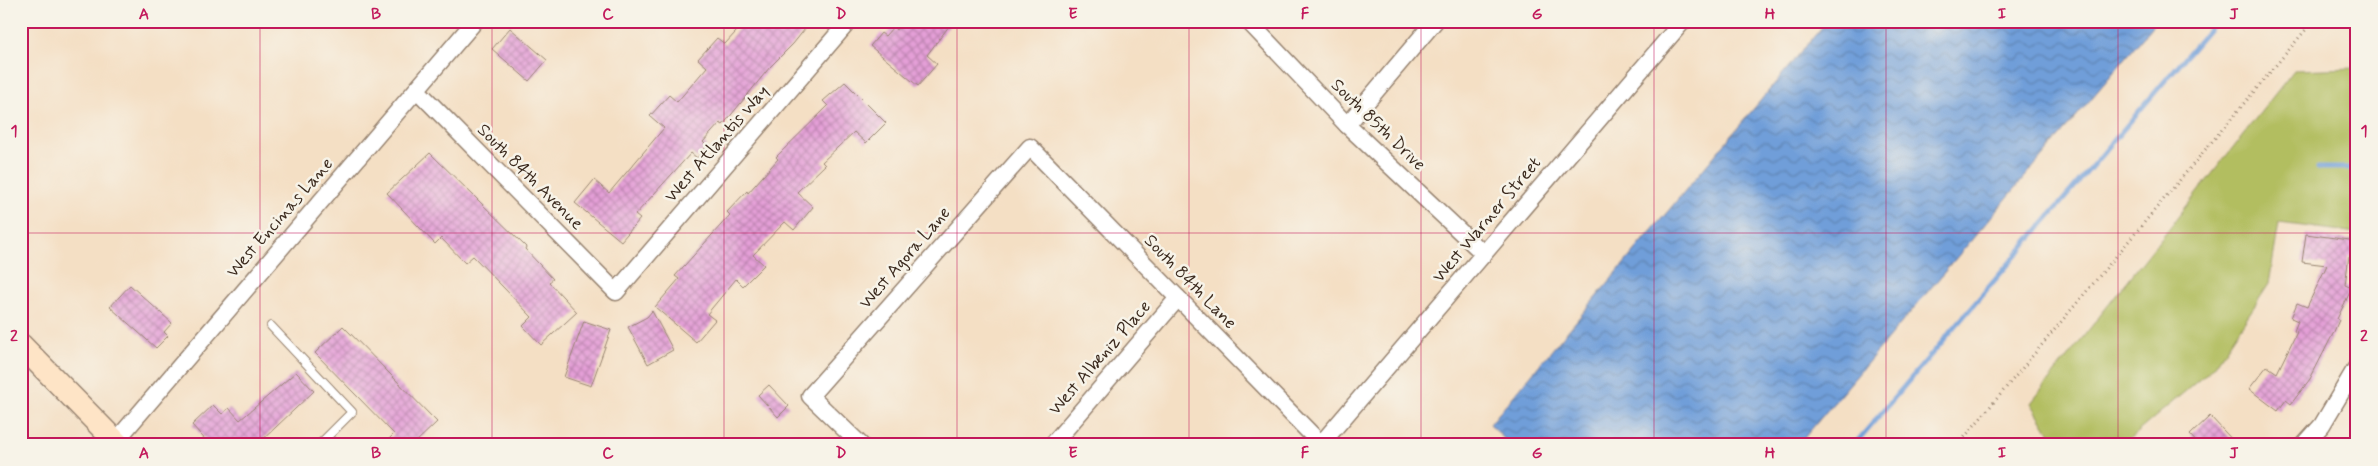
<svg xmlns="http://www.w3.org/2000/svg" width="2378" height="466" font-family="Mynerve,sans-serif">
  <defs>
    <pattern id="water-waves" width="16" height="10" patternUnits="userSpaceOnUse" patternTransform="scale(1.25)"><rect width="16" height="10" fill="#709ed9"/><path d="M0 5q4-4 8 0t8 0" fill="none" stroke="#5d81af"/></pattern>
    <pattern id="building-cross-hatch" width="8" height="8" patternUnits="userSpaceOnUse" patternTransform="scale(1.25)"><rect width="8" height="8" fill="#e49fd7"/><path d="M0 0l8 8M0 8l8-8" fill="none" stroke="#ba82ae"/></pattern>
  </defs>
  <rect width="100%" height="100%" fill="#f7f3e8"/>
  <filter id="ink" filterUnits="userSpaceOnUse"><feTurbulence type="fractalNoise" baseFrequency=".02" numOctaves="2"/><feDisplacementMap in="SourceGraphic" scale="10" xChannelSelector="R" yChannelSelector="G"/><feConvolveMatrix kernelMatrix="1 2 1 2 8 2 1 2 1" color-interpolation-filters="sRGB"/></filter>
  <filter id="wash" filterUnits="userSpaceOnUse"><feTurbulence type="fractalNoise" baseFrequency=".0096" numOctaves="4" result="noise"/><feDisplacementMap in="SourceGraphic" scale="20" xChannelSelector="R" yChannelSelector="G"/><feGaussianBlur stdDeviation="1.12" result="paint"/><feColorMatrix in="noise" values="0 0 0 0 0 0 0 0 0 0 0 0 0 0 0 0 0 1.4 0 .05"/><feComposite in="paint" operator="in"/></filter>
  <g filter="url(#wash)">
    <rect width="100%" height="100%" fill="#f4dfc4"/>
    <!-- park -->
    <path fill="#b2be60" stroke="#76743f" d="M2357,68V233L2279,223L2269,284L2214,367L2122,445H2057L2031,403L2294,70Z"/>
    <!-- water -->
    <path fill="url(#water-waves)" stroke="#56647c" d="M1827,21H2157L1798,445H1510L1490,424Z"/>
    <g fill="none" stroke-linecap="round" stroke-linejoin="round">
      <!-- stream -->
      <g stroke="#709ed9" stroke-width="5">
        <path d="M2318,168H2357"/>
        <path d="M1854,445L2216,21"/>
      </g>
    </g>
    <g id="blocks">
      <!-- building -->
      <g fill="url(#building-cross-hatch)">
        <path d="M746,21H806L801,27L805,29L793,44L770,67L723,125L720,123L703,142L707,146L697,158L691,153L635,215L640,219L621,241L575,203L594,180L609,193L664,128L650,116L669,95L677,102L707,67L698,59L717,38L725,44Z"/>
        <path d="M903,21H953L927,55L937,64L918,86L870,46L881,33L885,36L893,27L896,30Z"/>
        <path d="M510,28L547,60L529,81L492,49Z"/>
        <path d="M845,82L886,123L866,143L854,132L822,162L825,165L797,192L813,207L794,230L785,222L753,255L764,265L743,286L736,279L707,314L715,320L696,342L655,307L679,279L675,276L730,215L727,212L747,191L748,193L778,159L776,157L828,106L823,101Z"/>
        <path d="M430,153L526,247L525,249L553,279L549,282L577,312L541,345L523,326L532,317L473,256L465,263L441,238L435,244L387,193Z"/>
        <path d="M2306,234L2357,241V257L2349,256L2345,285L2352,288L2337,319L2339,320L2333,334L2310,379L2291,404L2286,400L2278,411L2249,389L2267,366L2277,373L2297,332L2294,331L2298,321L2291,318L2297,303L2307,307L2327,265L2302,262Z"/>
        <path d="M130,285L172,323L164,332L168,336L156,348L110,307Z"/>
        <path d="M652,311L673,350L648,364L628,327L647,317Z"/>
        <path d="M584,321L611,330L591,386L564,377Z"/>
        <path d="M343,326L437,422L413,445H383L394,434L315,353Z"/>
        <path d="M296,372L314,391L257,445H210L192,425L213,405L222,414L229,408L240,420Z"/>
        <path d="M769,385L789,406L778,417L758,395Z"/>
        <path d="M2210,416L2237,445H2199L2190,435Z"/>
      </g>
    </g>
  </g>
  <g filter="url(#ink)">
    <use href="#blocks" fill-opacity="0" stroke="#988471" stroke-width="1"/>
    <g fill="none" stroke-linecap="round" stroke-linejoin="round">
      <defs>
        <path id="lane" d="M271,326L352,412L319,445"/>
        <g id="street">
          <path d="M1248,21L1347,125L1484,254"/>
          <path d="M417,90L616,292L849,21"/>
          <path d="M1347,125L1435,21"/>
          <path d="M116,441L475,21"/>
          <path d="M1321,444L1683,21"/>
          <path d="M861,445L810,396L1030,147L1322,445"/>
          <path d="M1052,445L1178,298"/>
          <path d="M2304,445L2322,425L2357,366"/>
        </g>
        <path id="secondary" d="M21,345L119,445"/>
      </defs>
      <!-- lane casing -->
      <use href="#lane" stroke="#988471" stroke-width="10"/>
      <!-- street casing -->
      <use href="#street" stroke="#988471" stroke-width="19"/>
      <!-- secondary casing -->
      <use href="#secondary" stroke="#988471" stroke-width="25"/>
      <!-- path -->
      <path stroke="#988471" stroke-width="3" stroke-dasharray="1 4" stroke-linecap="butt" d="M1958,445L2313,21"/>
      <!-- lane -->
      <use href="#lane" stroke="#fff" stroke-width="8"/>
      <!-- street -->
      <use href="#street" stroke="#fff" stroke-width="16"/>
      <!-- secondary -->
      <use href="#secondary" stroke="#fee4c6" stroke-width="22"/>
    </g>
  </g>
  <!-- grid -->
  <path fill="none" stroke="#c2185b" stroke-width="1" stroke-opacity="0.55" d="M260,21V445M492,21V445M724,21V445M957,21V445M1189,21V445M1421,21V445M1654,21V445M1886,21V445M2118,21V445M21,233H2357"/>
  <g text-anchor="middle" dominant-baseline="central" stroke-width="5" stroke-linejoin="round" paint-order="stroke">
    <!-- street labels -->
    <g font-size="18" fill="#3b2a1e" stroke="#f7f3e8">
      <text transform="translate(1378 125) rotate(44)">South 85th Drive</text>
      <text transform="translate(717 144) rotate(-49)">West Atlantis Way</text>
      <text transform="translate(530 177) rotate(45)">South 84th Avenue</text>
      <text transform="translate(280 218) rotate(-49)">West Encinas Lane</text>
      <text transform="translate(1487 220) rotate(-50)">West Warner Street</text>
      <text transform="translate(905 258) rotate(-49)">West Agora Lane</text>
      <text transform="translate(1190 282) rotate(46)">South 84th Lane</text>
      <text transform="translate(1100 358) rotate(-49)">West Albeniz Place</text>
    </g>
  </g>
  <!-- margin -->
  <rect width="2378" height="466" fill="none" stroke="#f7f3e8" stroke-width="55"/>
  <rect x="28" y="28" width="2322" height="410" fill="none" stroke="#c2185b" stroke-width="2"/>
  <g font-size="16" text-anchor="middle" font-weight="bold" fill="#c2185b">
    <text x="144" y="19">A</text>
    <text x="376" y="19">B</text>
    <text x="608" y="19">C</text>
    <text x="841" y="19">D</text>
    <text x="1073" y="19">E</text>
    <text x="1305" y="19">F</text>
    <text x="1537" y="19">G</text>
    <text x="1770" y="19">H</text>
    <text x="2002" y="19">I</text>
    <text x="2234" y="19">J</text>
    <text x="14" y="136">1</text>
    <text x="2364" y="136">1</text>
    <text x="14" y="341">2</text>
    <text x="2364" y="341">2</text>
    <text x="144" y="458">A</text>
    <text x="376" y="458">B</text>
    <text x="608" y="458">C</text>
    <text x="841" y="458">D</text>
    <text x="1073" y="458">E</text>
    <text x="1305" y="458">F</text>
    <text x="1537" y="458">G</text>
    <text x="1770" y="458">H</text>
    <text x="2002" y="458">I</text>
    <text x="2234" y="458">J</text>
  </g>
</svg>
